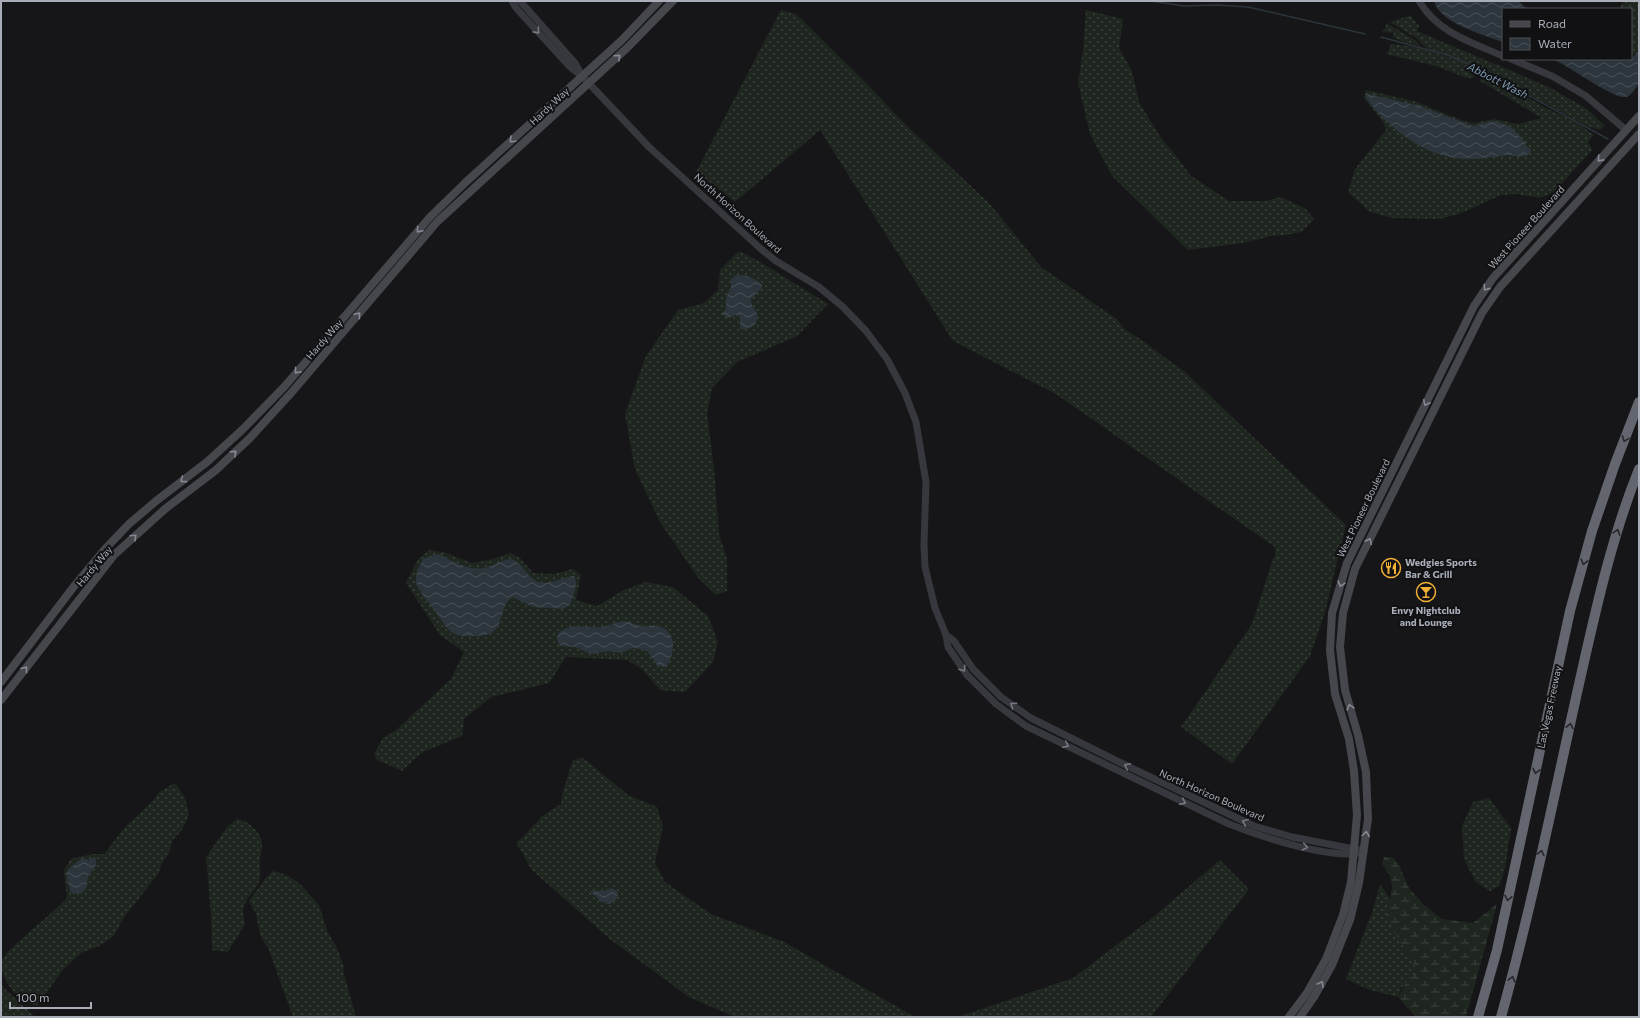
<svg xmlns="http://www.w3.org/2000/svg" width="1640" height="1018" font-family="Commissioner,sans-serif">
  <defs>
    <pattern id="grass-dots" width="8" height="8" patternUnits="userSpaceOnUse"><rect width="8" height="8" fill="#1e261f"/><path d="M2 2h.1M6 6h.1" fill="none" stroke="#3c433d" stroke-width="1.8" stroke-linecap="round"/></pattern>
    <pattern id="wetland-marsh" width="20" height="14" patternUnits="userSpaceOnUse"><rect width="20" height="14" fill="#1e261f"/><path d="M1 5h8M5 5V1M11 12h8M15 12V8" fill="none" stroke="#3c433d"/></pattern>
    <pattern id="water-waves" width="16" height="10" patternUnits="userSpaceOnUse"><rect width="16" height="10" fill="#2c353c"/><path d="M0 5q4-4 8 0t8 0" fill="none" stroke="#485056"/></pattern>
  </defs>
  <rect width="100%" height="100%" fill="#161618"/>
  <!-- grass -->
  <g fill="url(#grass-dots)">
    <path d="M1624,1H1639V47L1637,52L1631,56V9H1619Z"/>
    <path d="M781,10L796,14L864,81L907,126L990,204L1041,267L1118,320L1124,329L1137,337L1185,372L1346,525L1325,612L1310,656L1232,764L1181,727L1252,624L1273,559L1275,556V547L1056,394L953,341L820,130L735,202L696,172Z"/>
    <path d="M1086,10L1123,19L1119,48L1132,71L1139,102L1161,138L1173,152L1191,176L1229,201H1265L1281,197L1306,209L1314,219L1301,232L1285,235L1271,236L1243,243L1188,250L1112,176L1090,134L1078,83L1083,50Z"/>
    <path d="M1408,16H1411L1419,26L1417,31L1549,87L1587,109L1605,126L1600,130L1587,126L1474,65L1426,48L1416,38L1390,22Z"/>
    <path d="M1386,23L1415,40L1421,46L1404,42L1393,37L1394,33L1382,32L1386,27Z"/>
    <path d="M1391,44C1421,46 1450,57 1477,69L1473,78H1467L1436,66L1387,54Z"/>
    <path d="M1483,72L1544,107L1574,121L1594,135L1588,142L1592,150L1554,192L1540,198L1516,194L1501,195L1459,214L1439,219L1393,218L1370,212L1348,192L1355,169L1386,130L1383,122L1364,98L1366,90L1414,101L1464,121L1473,123L1495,119L1518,124L1542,118L1480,81Z"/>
    <path d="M739,251L755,259L828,304L797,336L737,362L712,388L707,413L714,469L719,534L727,559V591L716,595L699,579L660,522L635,469L625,414L646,356L678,310L704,303L718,290L720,270Z"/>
    <path d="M429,550L444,552L472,563L493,559L511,553L520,558L533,573L554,574L573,569L581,575L576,600L597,606L622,591L645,582L673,587L708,616L718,642L713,662L685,692L660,690L642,669L627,660L566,657L549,683L491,697L464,719L462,736L421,753L402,771L377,760L374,754L383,738L395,731L451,679L464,652L440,635L406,583L418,559Z"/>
    <path d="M583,758L628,795L657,807L663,826L655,863L665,882L711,914L784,942L915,1017H735L689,997L611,940L531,869L516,842L523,837L542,816L561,804L563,791L573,760Z"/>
    <path d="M175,783L185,798L189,815L182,830L172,841L169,853L161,865L159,873L124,917L114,936L99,946L81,953L62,971L37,1006C16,1000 1,981 1,960C21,936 46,920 67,898L64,870L71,859L92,854H104L125,827L153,801L159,792Z"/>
    <path d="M1489,798L1511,828L1505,868L1499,886L1490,891L1476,882L1464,859L1462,826L1473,802Z"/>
    <path d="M237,819C248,820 263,833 262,846C262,852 259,858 260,864C260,870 261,876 259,882C255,892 243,901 243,912C243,916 245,921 245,924L228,952L212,950L211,915L206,857L227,827Z"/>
    <path d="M1220,860L1249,889L1151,1017H958L1073,978L1152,918Z"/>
    <path d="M273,871L284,874L295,880L301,885L319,905L328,933L336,946L343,964L344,974L356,1017H293L269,950L260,935L256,914L249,901L264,880Z"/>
    <path d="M1380,884L1390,899L1387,913L1418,972L1401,988L1398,997L1370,990L1346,979L1373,910Z"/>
    <path d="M1,984L5,989L35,1017H1Z"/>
  </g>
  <!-- wetland -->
  <path fill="url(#wetland-marsh)" d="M1384,857H1392L1398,863L1409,888L1423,904L1442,919L1473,923L1497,904L1466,1017H1416L1398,997L1407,980L1418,972L1391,926L1387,913L1392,889L1391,877L1382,864Z"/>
  <!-- water -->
  <g fill="url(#water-waves)">
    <path d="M1434,1H1518L1525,7L1531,9H1503V42C1484,35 1439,23 1434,1Z"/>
    <path d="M1639,50C1639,57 1640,79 1638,84C1636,88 1631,96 1626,97C1612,99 1567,64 1552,59H1631Z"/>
    <path d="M1368,94L1420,106L1473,126L1488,122L1496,121L1511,127L1525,142L1526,146L1530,148L1531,151C1526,160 1515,155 1506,155C1492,157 1478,160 1464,159C1425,157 1388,128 1366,98L1365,96Z"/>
    <path d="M737,275C745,275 756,278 762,285L761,289L751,299C751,306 755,308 757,314C759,325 750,330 740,329V317L736,315L727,318L722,314L726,308V298L731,287V279Z"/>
    <path d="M437,554C453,560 466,571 484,568C492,567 501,560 510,559C519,559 528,578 538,582C548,586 563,577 574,576C579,585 573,595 570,605L563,609L533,607L512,597C499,606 505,628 489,634C483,636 477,636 471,636C446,637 445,623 432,607C428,602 417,589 416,582C415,573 420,566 423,559Z"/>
    <path d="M624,621C630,622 636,625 642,626C647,627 652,625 657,626C678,630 675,652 667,666L663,667L657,665L648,652L641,649L633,648L621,653L608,651L591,654L575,647L560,646L558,643L557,636C565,621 589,629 602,627C610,626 616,622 624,621Z"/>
    <path d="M95,857C99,866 93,868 89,875C85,882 91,885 81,893L73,894C70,891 70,890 69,886C62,866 72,869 82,858L88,860Z"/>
    <path d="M611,888L617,891L618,894L616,900L609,904L599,901L598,898L590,892L591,891H604Z"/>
  </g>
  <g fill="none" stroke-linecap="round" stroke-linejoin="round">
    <!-- stream -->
    <g stroke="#2c353c" stroke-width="1.5">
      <path d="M1151,1L1184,6L1217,5L1248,7L1365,34"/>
      <path d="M1381,37L1447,55L1482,70L1608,139"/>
    </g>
    <!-- tertiary -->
    <g stroke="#37383d" stroke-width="7">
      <path d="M512,1L516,8L570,67L582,76L649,147L761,249L776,261L819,287L843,307L866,331L887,359L905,393L916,422L926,482L924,544L925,567L935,608L946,635L948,647L967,675L996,704L1026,726L1229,824C1259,836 1333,861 1364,852"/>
      <path d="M520,1L575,63L581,74"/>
      <path d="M1419,1C1438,33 1471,42 1503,56"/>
      <path d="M1511,59L1552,76L1586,96L1626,130"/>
      <path d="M946,635L954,641L973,669L1001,697L1031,718L1119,762L1254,826L1292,837L1359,850"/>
    </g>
    <!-- secondary -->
    <g stroke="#45474d" stroke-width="8">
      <path d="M1,682L75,585L105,549L129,524L156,501L207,462L242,430L285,386L430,217L466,182L622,40L659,1"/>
      <path d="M1,700L114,555L165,509L216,470L250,438L292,392L437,222L627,48L673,1"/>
      <path d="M1289,1017L1307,993L1326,959L1343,915L1351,882L1357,815L1354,771L1349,739L1335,694L1330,650L1332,613L1347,563L1474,306L1493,278L1639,116"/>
      <path d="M1300,1017L1314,997L1332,965L1350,920L1359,883L1368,819L1366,772L1358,735L1345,690L1340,647L1343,613L1355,569L1482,313L1500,287L1639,134"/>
    </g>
    <!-- motorway -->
    <g stroke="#63666e" stroke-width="10">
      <path d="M1478,1017L1497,950L1570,611L1592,531L1615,464L1639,402"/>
      <path d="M1501,1017C1531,910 1553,801 1577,693C1594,618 1610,541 1639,469"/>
    </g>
  </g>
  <!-- one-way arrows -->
  <defs><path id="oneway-chevron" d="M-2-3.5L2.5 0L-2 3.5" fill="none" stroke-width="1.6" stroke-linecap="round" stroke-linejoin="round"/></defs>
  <g stroke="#757881">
    <use href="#oneway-chevron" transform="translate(537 31) rotate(48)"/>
    <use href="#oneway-chevron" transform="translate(963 669) rotate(56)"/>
    <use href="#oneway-chevron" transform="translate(1013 705) rotate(-145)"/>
    <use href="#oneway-chevron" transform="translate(1066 745) rotate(26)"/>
    <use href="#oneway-chevron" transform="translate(1127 766) rotate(-154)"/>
    <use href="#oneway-chevron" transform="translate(1183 802) rotate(26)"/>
    <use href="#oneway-chevron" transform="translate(1245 822) rotate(-157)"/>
    <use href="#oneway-chevron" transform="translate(1305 847) rotate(12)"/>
  </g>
  <g stroke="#858993">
    <use href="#oneway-chevron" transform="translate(618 57) rotate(-42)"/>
    <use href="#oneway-chevron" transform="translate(512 140) rotate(137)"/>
    <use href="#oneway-chevron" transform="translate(1600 159) rotate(132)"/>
    <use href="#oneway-chevron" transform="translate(419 230) rotate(131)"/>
    <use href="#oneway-chevron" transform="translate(1486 288) rotate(125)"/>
    <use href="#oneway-chevron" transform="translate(358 315) rotate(-49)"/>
    <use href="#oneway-chevron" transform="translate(297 371) rotate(131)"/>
    <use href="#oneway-chevron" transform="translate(1426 403) rotate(116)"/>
    <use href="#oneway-chevron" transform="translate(234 453) rotate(-42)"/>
    <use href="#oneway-chevron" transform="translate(183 480) rotate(143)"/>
    <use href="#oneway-chevron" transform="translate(134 537) rotate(-43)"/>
    <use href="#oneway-chevron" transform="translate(1369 541) rotate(-64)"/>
    <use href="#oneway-chevron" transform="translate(1341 584) rotate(106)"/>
    <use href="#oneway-chevron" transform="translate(25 669) rotate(-52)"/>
    <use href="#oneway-chevron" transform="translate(1350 707) rotate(-106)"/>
    <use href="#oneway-chevron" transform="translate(1366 834) rotate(-82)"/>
    <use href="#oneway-chevron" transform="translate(1321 984) rotate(-60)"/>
  </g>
  <g stroke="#26262a">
    <use href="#oneway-chevron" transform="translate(1625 439) rotate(111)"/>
    <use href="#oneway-chevron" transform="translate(1617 532) rotate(-72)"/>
    <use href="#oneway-chevron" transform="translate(1584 562) rotate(105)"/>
    <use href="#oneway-chevron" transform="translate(1570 726) rotate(-77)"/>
    <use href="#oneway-chevron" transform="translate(1536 771) rotate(102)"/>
    <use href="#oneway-chevron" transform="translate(1541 853) rotate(-77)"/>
    <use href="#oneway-chevron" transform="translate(1508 898) rotate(102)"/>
    <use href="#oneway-chevron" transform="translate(1512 979) rotate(-75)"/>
  </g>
  <!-- icons -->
  <defs>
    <symbol id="restaurant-ring" viewBox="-11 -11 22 22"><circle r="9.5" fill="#111113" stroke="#f2b134" stroke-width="1.5"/><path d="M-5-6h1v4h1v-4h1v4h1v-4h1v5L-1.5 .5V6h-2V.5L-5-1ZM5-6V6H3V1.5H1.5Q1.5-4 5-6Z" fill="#f2b134"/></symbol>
    <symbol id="bar-ring" viewBox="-11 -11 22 22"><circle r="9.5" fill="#111113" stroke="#f2b134" stroke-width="1.5"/><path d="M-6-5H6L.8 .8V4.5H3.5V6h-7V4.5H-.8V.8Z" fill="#f2b134"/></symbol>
  </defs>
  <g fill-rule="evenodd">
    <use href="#restaurant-ring" x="1380" y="557" width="22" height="22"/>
    <use href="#bar-ring" x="1415" y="581" width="22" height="22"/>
  </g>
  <g text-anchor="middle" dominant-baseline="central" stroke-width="4" stroke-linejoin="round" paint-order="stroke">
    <!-- street labels -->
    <g font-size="10" fill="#a8adb8" stroke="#111113">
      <text transform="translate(549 106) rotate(-43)">Hardy Way</text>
      <text transform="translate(738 213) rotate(42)">North Horizon Boulevard</text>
      <text transform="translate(1526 227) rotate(-48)">West Pioneer Boulevard</text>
      <text transform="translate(324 339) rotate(-49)">Hardy Way</text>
      <text transform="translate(1363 508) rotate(-64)">West Pioneer Boulevard</text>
      <text transform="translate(94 566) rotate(-50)">Hardy Way</text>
      <text transform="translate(1549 707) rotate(-78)">Las Vegas Freeway</text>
      <text transform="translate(1212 795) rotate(24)">North Horizon Boulevard</text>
    </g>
    <!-- poi labels -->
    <g font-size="10" font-weight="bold" fill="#a8adb8" stroke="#111113" text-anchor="start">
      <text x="1405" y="562">Wedgies Sports<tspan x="1405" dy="12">Bar &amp; Grill</tspan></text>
      <text x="1426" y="610" text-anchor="middle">Envy Nightclub<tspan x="1426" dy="12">and Lounge</tspan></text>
    </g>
    <!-- water labels -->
    <g font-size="11" font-style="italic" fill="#7f9bb3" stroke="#111113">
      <text transform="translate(1498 80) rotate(27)">Abbott Wash</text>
    </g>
  </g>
  <!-- border -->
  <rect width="1640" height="1018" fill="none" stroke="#a8adb8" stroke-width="4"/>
  <!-- legend -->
  <rect x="1502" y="8" width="130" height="52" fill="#111113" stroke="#4d4f55"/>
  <rect x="1510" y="21" width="20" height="6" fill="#45474d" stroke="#4d4f55"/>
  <text x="1538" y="28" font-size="12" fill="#a8adb8">Road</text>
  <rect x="1510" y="38" width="20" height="12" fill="url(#water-waves)" stroke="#4d4f55"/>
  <text x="1538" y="48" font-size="12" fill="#a8adb8">Water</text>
  <!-- scale -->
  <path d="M10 1002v6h81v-6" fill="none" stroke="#a8adb8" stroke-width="2"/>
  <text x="16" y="1002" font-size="12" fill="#a8adb8" stroke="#111113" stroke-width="3" paint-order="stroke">100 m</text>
</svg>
